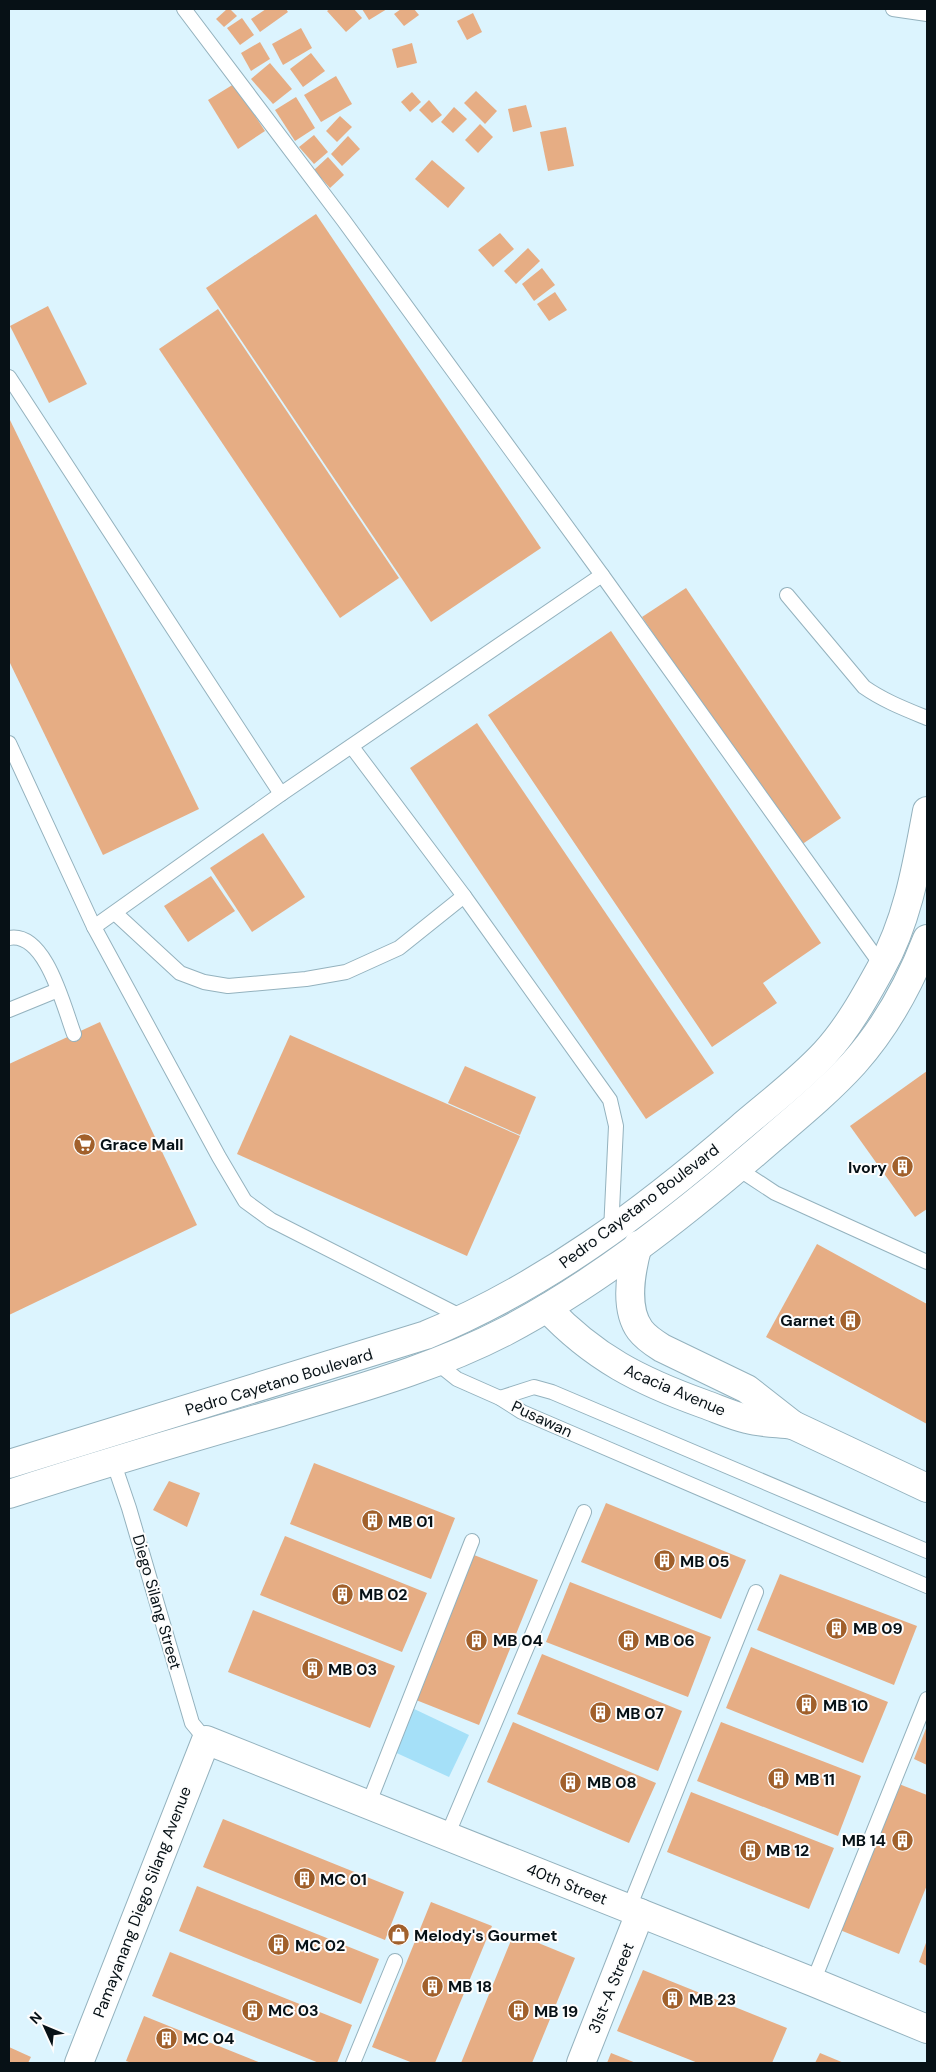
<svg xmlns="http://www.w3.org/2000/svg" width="936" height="2072" font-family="'DM Sans',sans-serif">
  <rect width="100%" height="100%" fill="#dcf4fe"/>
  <!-- green -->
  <path fill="#a5e0f8" d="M410,1707L469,1735L449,1777L390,1750Z"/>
  <!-- building -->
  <g fill="#e6ad84">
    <path d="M227,9H230L237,16L224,27L216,19Z"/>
    <path d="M266,9H286L288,12L260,32L251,19Z"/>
    <path d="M330,9H354L362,18L346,32L327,11Z"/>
    <path d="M362,9H387L369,20Z"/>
    <path d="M401,9H414L419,15L404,26L394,14Z"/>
    <path d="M473,13L482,32L467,40L457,21Z"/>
    <path d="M242,18L254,35L240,45L227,28Z"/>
    <path d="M301,28L312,48L283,65L272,44Z"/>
    <path d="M260,42L270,59L251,71L241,53Z"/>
    <path d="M412,43L417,63L397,68L392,49Z"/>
    <path d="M311,53L325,71L303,87L290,69Z"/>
    <path d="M270,63L292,89L273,104L251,79Z"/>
    <path d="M336,76L352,104L321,122L304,95Z"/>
    <path d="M234,84L265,131L238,149L208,100Z"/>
    <path d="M476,91L497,111L485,124L464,103Z"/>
    <path d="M412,92L421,102L410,112L401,102Z"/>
    <path d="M296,97L315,128L295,141L275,110Z"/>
    <path d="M429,100L442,115L432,123L419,110Z"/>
    <path d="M526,105L532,127L513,132L508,109Z"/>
    <path d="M454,107L467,119L453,133L441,122Z"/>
    <path d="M340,116L352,127L337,142L326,131Z"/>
    <path d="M480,124L493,137L478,153L465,140Z"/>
    <path d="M566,127L574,166L548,171L540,132Z"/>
    <path d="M314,135L328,152L314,164L299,147Z"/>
    <path d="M348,136L360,149L342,166L331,154Z"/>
    <path d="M328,157L344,175L330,188L314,170Z"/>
    <path d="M432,160L465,188L448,208L415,179Z"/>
    <path d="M316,214L541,548L431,622L206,288Z"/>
    <path d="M500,233L514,249L493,267L478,250Z"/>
    <path d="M528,248L540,261L516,284L504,271Z"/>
    <path d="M542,268L555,285L534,301L522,284Z"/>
    <path d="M555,292L567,310L549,321L537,304Z"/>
    <path d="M48,306L87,384L49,403L10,326Z"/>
    <path d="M218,309L399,578L340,618L159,349Z"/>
    <path d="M9,418L199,809L103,855L9,661Z"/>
    <path d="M686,588L841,818L798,847L642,617Z"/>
    <path d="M611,631L821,943L763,983L777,1003L712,1047L488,715Z"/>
    <path d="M477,723L714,1073L646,1119L410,768Z"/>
    <path d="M263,833L305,897L252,932L210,868Z"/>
    <path d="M211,876L235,911L188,942L164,906Z"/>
    <path d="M100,1022L197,1225L9,1315V1064Z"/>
    <path d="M290,1035L520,1136L467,1256L237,1154Z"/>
    <path d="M465,1066L536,1097L520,1135L448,1103Z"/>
    <path d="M927,1071V1209L915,1217L850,1126Z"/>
    <path d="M817,1244L927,1304V1424L766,1337Z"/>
    <path d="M314,1463L455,1518L431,1579L290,1524Z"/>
    <path d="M169,1481L200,1493L187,1527L153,1510Z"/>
    <path d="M606,1503L746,1560L721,1619L581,1562Z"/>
    <path d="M285,1536L427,1593L402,1652L260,1595Z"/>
    <path d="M474,1555L538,1580L479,1725L416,1700Z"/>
    <path d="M780,1574L917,1626L894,1685L757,1630Z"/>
    <path d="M570,1582L711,1637L688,1697L546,1642Z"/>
    <path d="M253,1610L395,1666L370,1728L228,1672Z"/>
    <path d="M751,1647L888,1702L863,1763L726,1708Z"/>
    <path d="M542,1654L682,1711L658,1771L517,1714Z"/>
    <path d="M513,1722L656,1783L629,1843L487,1782Z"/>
    <path d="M721,1722L861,1776L838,1836L697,1781Z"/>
    <path d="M927,1726V1765L914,1759Z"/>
    <path d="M899,1784L927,1795V1885L899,1954L840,1930Z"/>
    <path d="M691,1792L834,1848L809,1909L667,1852Z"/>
    <path d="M223,1819L404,1892L385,1940L203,1867Z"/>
    <path d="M197,1886L379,1959L361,2004L179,1931Z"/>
    <path d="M431,1902L492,1926L435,2063H413L372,2047Z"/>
    <path d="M514,1933L575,1958L532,2063H461Z"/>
    <path d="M927,1940V1966L919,1962Z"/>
    <path d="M170,1952L352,2025L337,2063H319L152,1996Z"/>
    <path d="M643,1970L787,2028L772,2063H698L617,2031Z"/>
    <path d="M144,2016L261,2063H132L126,2061Z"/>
    <path d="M9,2047L31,2057L28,2063H9Z"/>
    <path d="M611,2053L636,2063H607Z"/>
    <path d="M820,2053L844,2063H815Z"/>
  </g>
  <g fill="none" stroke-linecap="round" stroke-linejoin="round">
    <defs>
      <g id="service">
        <path d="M184,9L344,221L602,575"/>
        <path d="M893,9L927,14"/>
        <path d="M9,377L281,794"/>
        <path d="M787,595L864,687C884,701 905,709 927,718"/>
        <path d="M9,743L94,927L219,1157L245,1201L271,1220L464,1318"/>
        <path d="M352,747L464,896L610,1100L616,1126L611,1231"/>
        <path d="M115,913L180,973L204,982L228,986L306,979L346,972L399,948L464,896"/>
        <path d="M94,927L281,794L602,575L882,966"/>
        <path d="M9,938C46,931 64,1008 74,1034"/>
        <path d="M9,1010L58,990"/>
        <path d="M737,1168L775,1193L927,1262"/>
        <path d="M437,1363L457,1379L500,1398L522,1412L927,1586"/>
        <path d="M500,1398L534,1387L552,1392L927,1551"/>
        <path d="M113,1461L129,1508L192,1723L206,1740"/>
        <path d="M368,1805L472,1541"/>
        <path d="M447,1836L584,1512"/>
        <path d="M629,1908L756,1592"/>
        <path d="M813,1982L927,1699"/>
        <path d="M353,2063L395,1961"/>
      </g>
      <g id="minor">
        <path d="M79,2063L206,1740L813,1982L927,2029"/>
        <path d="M581,2063L640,1913"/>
      </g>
      <g id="tertiary">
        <path d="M638,1245C631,1270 624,1308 640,1330C646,1338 654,1343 662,1348L747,1389L793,1425L927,1488"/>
        <path d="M547,1308C594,1358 640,1381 704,1404C718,1409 733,1416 747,1419C762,1423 778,1423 793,1425"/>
      </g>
      <g id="secondary">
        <path d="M9,1464L426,1335C543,1287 644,1211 739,1129C768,1104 799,1081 825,1053C848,1028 865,997 881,968C908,920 917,864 927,811"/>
        <path d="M9,1494C99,1465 190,1438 281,1412C357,1389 435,1368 506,1331C595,1284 678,1219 755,1153C788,1124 824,1096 854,1063C886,1027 910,983 927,939"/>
      </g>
    </defs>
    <!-- service casing -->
    <use href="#service" stroke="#94b2be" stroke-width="16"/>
    <!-- minor casing -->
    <use href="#minor" stroke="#94b2be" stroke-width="30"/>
    <!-- tertiary casing -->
    <use href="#tertiary" stroke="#94b2be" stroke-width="30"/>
    <!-- secondary casing -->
    <use href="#secondary" stroke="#94b2be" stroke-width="30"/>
    <!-- service -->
    <use href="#service" stroke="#fff" stroke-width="14"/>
    <!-- minor -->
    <use href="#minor" stroke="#fff" stroke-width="28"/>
    <!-- tertiary -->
    <use href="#tertiary" stroke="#fff" stroke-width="28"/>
    <!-- secondary -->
    <use href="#secondary" stroke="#fff" stroke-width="28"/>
  </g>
  <!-- icons -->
  <defs>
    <symbol id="supermarket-disc" viewBox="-11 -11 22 22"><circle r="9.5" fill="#a1602b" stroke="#fdfdfd"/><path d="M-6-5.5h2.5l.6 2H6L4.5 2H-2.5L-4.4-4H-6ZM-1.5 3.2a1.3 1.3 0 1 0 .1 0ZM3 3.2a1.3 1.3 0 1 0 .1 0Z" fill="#fff"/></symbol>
    <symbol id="building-disc" viewBox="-11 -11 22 22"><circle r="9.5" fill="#a1602b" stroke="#fdfdfd"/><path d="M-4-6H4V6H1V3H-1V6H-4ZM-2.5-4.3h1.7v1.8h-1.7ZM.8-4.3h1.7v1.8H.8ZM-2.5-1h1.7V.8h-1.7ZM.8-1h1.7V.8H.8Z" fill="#fff"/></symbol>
    <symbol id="shop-disc" viewBox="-11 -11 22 22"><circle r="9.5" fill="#a1602b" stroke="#fdfdfd"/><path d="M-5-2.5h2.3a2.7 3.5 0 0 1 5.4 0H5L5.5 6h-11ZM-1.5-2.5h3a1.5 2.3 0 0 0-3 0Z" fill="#fff"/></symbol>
  </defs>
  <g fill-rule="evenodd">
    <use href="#supermarket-disc" x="72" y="1132" width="25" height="25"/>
    <use href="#building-disc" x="890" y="1154" width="25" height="25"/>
    <use href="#building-disc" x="838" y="1308" width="25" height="25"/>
    <use href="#building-disc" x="360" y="1508" width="25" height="25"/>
    <use href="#building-disc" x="652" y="1548" width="25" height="25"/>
    <use href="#building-disc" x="330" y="1582" width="25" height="25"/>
    <use href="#building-disc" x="824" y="1616" width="25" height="25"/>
    <use href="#building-disc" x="464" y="1628" width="25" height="25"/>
    <use href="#building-disc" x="616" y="1628" width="25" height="25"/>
    <use href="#building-disc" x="300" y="1656" width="25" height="25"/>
    <use href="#building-disc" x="794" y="1692" width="25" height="25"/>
    <use href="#building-disc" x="588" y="1700" width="25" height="25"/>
    <use href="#building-disc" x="766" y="1766" width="25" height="25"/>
    <use href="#building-disc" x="558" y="1770" width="25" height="25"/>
    <use href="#building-disc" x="890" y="1828" width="25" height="25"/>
    <use href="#building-disc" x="738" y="1838" width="25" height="25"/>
    <use href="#building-disc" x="292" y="1866" width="25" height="25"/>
    <use href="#shop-disc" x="386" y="1922" width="25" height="25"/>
    <use href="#building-disc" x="266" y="1932" width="25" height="25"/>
    <use href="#building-disc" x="420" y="1974" width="25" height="25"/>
    <use href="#building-disc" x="660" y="1986" width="25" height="25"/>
    <use href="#building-disc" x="240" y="1998" width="25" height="25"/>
    <use href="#building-disc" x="506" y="1998" width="25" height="25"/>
    <use href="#building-disc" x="154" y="2026" width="25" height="25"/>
  </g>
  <g text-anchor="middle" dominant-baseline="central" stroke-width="4" stroke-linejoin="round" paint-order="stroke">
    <!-- poi labels -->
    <g font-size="16" font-weight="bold" fill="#071116" stroke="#fdfdfd" text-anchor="start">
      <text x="100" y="1144">Grace Mall</text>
      <text x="887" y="1167" text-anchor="end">Ivory</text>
      <text x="835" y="1320" text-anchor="end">Garnet</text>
      <text x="388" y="1521">MB 01</text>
      <text x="680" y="1561">MB 05</text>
      <text x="359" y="1594">MB 02</text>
      <text x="853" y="1628">MB 09</text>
      <text x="493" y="1640">MB 04</text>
      <text x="645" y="1640">MB 06</text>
      <text x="328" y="1669">MB 03</text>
      <text x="823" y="1705">MB 10</text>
      <text x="616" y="1713">MB 07</text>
      <text x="795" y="1779">MB 11</text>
      <text x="587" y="1782">MB 08</text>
      <text x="886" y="1840" text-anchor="end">MB 14</text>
      <text x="766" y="1850">MB 12</text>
      <text x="320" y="1879">MC 01</text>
      <text x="414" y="1935">Melody's Gourmet</text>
      <text x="295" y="1945">MC 02</text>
      <text x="448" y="1986">MB 18</text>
      <text x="689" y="1999">MB 23</text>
      <text x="268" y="2010">MC 03</text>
      <text x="534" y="2011">MB 19</text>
      <text x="183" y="2038">MC 04</text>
    </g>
    <!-- street labels -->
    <g font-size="16" fill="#071116" stroke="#fdfdfd">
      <text transform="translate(639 1206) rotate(-37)">Pedro Cayetano Boulevard</text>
      <text transform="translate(279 1382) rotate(-17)">Pedro Cayetano Boulevard</text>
      <text transform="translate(675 1390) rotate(23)">Acacia Avenue</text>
      <text transform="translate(542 1419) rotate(25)">Pusawan</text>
      <text transform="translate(157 1602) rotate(74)">Diego Silang Street</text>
      <text transform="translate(567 1884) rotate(22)">40th Street</text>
      <text transform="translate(142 1902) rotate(-69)">Pamayanang Diego Silang Avenue</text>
      <text transform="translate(611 1988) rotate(-68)">31st-A Street</text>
    </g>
  </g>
  <!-- border -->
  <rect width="936" height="2072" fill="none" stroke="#071116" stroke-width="20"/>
  <!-- north arrow -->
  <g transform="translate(45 2027) rotate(314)" stroke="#fdfdfd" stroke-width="4" paint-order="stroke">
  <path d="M0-4L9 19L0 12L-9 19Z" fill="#071116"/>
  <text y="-8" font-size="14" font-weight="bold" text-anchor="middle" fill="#071116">N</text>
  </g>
</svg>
